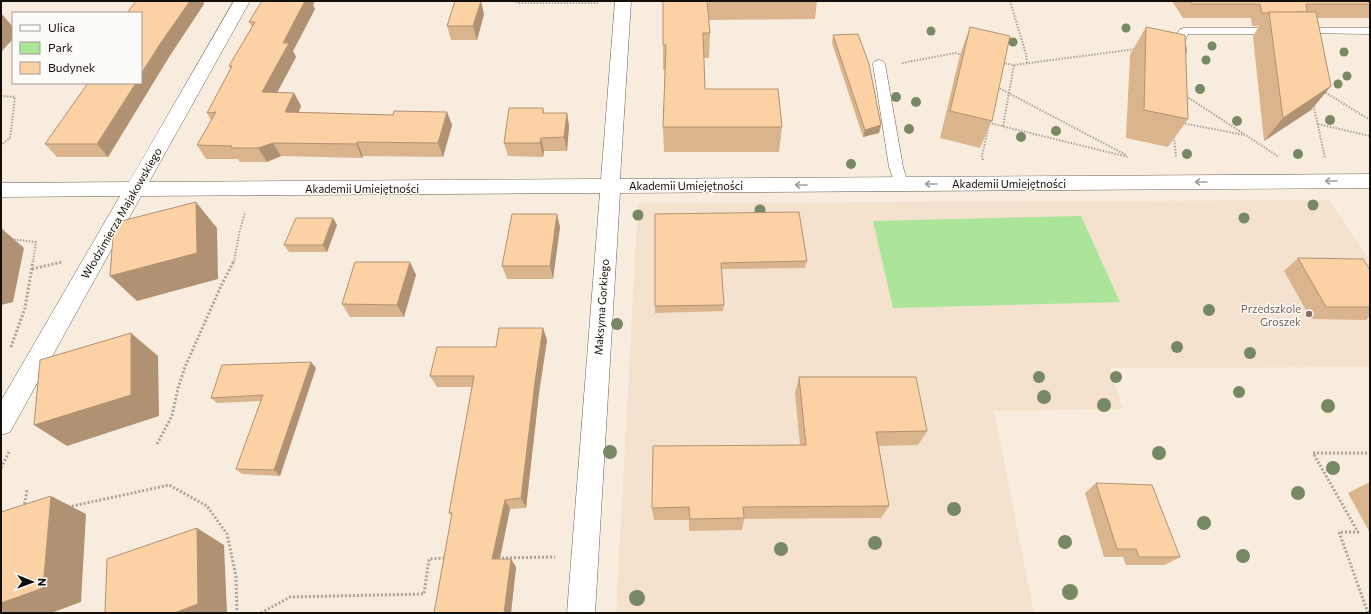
<svg xmlns="http://www.w3.org/2000/svg" width="1371" height="614" font-family="Commissioner,sans-serif">
  <rect width="100%" height="100%" fill="#f8ecdf"/>
  <!-- built -->
  <path fill="#f4e2cf" d="M1329,200L1370,261V367L1110,368L1123,409L994,411L1034,613H616L638,203Z"/>
  <!-- green -->
  <path fill="#aae59a" d="M1081,216L1120,302L893,308L873,221Z"/>
  <g fill="none" stroke-linecap="round" stroke-linejoin="round">
    <defs>
      <g id="lane">
        <path d="M1184,28H1275L1281,31L1275,34H1188L1184,43C1186,47 1188,50 1185,55H1177L1172,43L1180,29Z"/>
        <path d="M1301,28H1370V34L1297,33L1295,31L1297,29Z"/>
        <path d="M879,60L883,61L885,64L903,167L908,184L906,187L901,189L896,187L889,167L873,64L875,61Z"/>
      </g>
      <path id="street" d="M234,1H250L149,182L601,179L615,1H631L620,179L1370,174V188L620,193L595,613H567L600,193L141,196L10,432L1,435V401L120,196L1,197V183L129,182Z"/>
    </defs>
    <!-- lane casing -->
    <use href="#lane" stroke="#6c6156" stroke-width="1"/>
    <!-- street casing -->
    <use href="#street" stroke="#6c6156" stroke-width="1"/>
    <!-- path-far1 -->
    <g stroke="#ada499" stroke-width="2" stroke-dasharray="1.5 1.5" stroke-linecap="butt">
      <path d="M513,1L519,3H598"/>
      <path d="M1010,1L1026,54L1027,63"/>
      <path d="M902,63L955,53L964,55"/>
      <path d="M1002,63L1014,65L1136,49"/>
      <path d="M997,87L1126,155"/>
      <path d="M1323,91L1370,120"/>
      <path d="M1,96L15,97L10,138L1,145"/>
      <path d="M1186,96L1279,157"/>
      <path d="M1313,103L1325,158"/>
      <path d="M989,123L1128,157"/>
      <path d="M1182,123L1244,135"/>
      <path d="M1318,124L1370,136"/>
      <path d="M1003,126L1014,65"/>
      <path d="M1174,137L1176,157"/>
      <path d="M983,160L982,156L988,130"/>
      <path d="M11,239L36,242L33,262"/>
      <path d="M234,262L239,234L245,212"/>
    </g>
    <!-- path -->
    <g stroke="#ada499" stroke-width="3" stroke-dasharray="2 2" stroke-linecap="butt">
      <path d="M32,269L62,262"/>
      <path d="M11,347L25,308L33,261"/>
      <path d="M157,444L172,416L178,388L185,367L221,286L234,261"/>
      <path d="M1,468L10,450"/>
      <path d="M68,507L169,485L207,506L227,534L236,576L237,613"/>
      <path d="M24,508L27,490"/>
      <path d="M498,558L555,557"/>
      <path d="M261,613L290,597L424,594L429,559L447,558"/>
      <path d="M1368,613L1339,532H1358L1313,453H1370"/>
    </g>
    <!-- lane -->
    <use href="#lane" fill="#fff" fill-rule="evenodd"/>
    <!-- street -->
    <use href="#street" fill="#fff" fill-rule="evenodd"/>
  </g>
  <!-- trees -->
  <g fill="#778864">
    <circle cx="1126" cy="28" r="4.5"/>
    <circle cx="931" cy="31" r="4.5"/>
    <circle cx="1013" cy="42" r="4.5"/>
    <circle cx="1212" cy="46" r="4.5"/>
    <circle cx="1344" cy="52" r="4.5"/>
    <circle cx="1206" cy="60" r="4.5"/>
    <circle cx="1347" cy="76" r="4.5"/>
    <circle cx="1338" cy="84" r="4.5"/>
    <circle cx="1200" cy="89" r="5"/>
    <circle cx="896" cy="97" r="5"/>
    <circle cx="916" cy="102" r="5"/>
    <circle cx="1330" cy="120" r="5"/>
    <circle cx="1237" cy="121" r="5"/>
    <circle cx="909" cy="129" r="5"/>
    <circle cx="1056" cy="131" r="5"/>
    <circle cx="1021" cy="137" r="5"/>
    <circle cx="1187" cy="154" r="5"/>
    <circle cx="1298" cy="154" r="5"/>
    <circle cx="851" cy="164" r="5"/>
    <circle cx="1313" cy="205" r="5.5"/>
    <circle cx="760" cy="210" r="5.5"/>
    <circle cx="638" cy="215" r="5.5"/>
    <circle cx="1244" cy="218" r="5.5"/>
    <circle cx="1209" cy="310" r="6"/>
    <circle cx="617" cy="324" r="6"/>
    <circle cx="1177" cy="347" r="6"/>
    <circle cx="1250" cy="353" r="6"/>
    <circle cx="1039" cy="377" r="6"/>
    <circle cx="1116" cy="377" r="6"/>
    <circle cx="1239" cy="392" r="6"/>
    <circle cx="1044" cy="397" r="7"/>
    <circle cx="1104" cy="405" r="7"/>
    <circle cx="1328" cy="406" r="7"/>
    <circle cx="610" cy="452" r="7"/>
    <circle cx="1159" cy="453" r="7"/>
    <circle cx="1333" cy="468" r="7"/>
    <circle cx="1298" cy="493" r="7"/>
    <circle cx="954" cy="509" r="7"/>
    <circle cx="1204" cy="523" r="7"/>
    <circle cx="1065" cy="542" r="7"/>
    <circle cx="875" cy="543" r="7"/>
    <circle cx="781" cy="549" r="7"/>
    <circle cx="1243" cy="556" r="7"/>
    <circle cx="1070" cy="592" r="8"/>
    <circle cx="637" cy="598" r="8"/>
  </g>
  <!-- wall -->
  <g fill="#d9b48d">
    <path d="M136,1H203L204,4L169,57L108,157H57L45,144L141,83Z"/>
    <path d="M663,1H817L815,19L709,20L710,33L709,58H704L705,89L782,127L779,152H664L663,127L665,70H663Z"/>
    <path d="M1172,1H1370V18H1317L1331,86L1311,110L1264,141L1253,36L1259,26H1252L1251,18H1183Z"/>
    <path d="M313,5L315,9L293,51L296,57L277,92L294,93L301,106L299,112L393,115L447,112L452,125L443,157L363,156L362,158L281,156L267,162H240L238,159H206L197,145L211,120L207,113L231,69L229,66L252,27L249,22Z"/>
    <path d="M484,14L477,40H451L447,26Z"/>
    <path d="M970,27L992,121L980,148L940,138L960,55Z"/>
    <path d="M1146,27L1188,119L1168,147L1126,138L1130,55Z"/>
    <path d="M833,35L881,125L879,133L863,137L832,43Z"/>
    <path d="M543,108L544,113H567L569,126L567,151H544L543,157L508,156L504,143Z"/>
    <path d="M655,214L807,261L805,268L721,269L724,305L723,311L655,313Z"/>
    <path d="M337,225L327,252H289L284,245Z"/>
    <path d="M560,227L553,279H507L502,266Z"/>
    <path d="M1298,258L1370,270V316L1366,320L1311,319L1284,271Z"/>
    <path d="M416,275L404,317H350L342,304Z"/>
    <path d="M543,328L547,340L539,393L526,508L510,509L500,559H511L516,567L511,613H434L452,516L449,513L472,387H437L430,376L496,347Z"/>
    <path d="M311,362L316,368L280,476L242,474L236,469L261,401L217,403L211,398Z"/>
    <path d="M799,377L927,431L918,445L879,446L889,506L881,518L744,519L742,530L689,531V520H654L652,508L800,445L795,393Z"/>
    <path d="M1370,482V533L1348,493Z"/>
    <path d="M1096,483L1180,557L1165,565H1126L1123,557H1104L1085,493Z"/>
  </g>
  <!-- shaded-wall -->
  <g fill="#b09273">
    <path d="M190,1H203L204,4L169,57L108,157L97,144L136,83H141V74L160,44Z"/>
    <path d="M305,1H315L313,5L315,9L293,51L296,57L270,106L262,92L283,43Z"/>
    <path d="M481,1L484,14L477,40L473,26Z"/>
    <path d="M1,13L13,27V39L1,52Z"/>
    <path d="M1331,86L1311,110L1264,141L1283,118Z"/>
    <path d="M294,93L301,106L293,126L285,112Z"/>
    <path d="M447,112L452,125L443,157L438,143Z"/>
    <path d="M567,113L569,126L567,151L564,137Z"/>
    <path d="M881,125L879,133L863,137L865,130Z"/>
    <path d="M541,138L544,151L543,157L540,143Z"/>
    <path d="M357,142L363,156L362,158L356,144Z"/>
    <path d="M273,143L281,156L267,162L258,148Z"/>
    <path d="M196,202L217,228L218,279L137,301L110,276Z"/>
    <path d="M557,214L560,227L553,279L550,266Z"/>
    <path d="M333,218L337,225L327,252L323,245Z"/>
    <path d="M1,228L24,248L13,302L1,305Z"/>
    <path d="M410,262L416,275L404,317L397,305Z"/>
    <path d="M543,328L547,340L539,393L526,508L521,498L535,382Z"/>
    <path d="M131,333L158,356L159,416L67,446L34,425Z"/>
    <path d="M311,362L316,368L280,476L274,470Z"/>
    <path d="M51,496L86,514L81,602L51,613H1V603Z"/>
    <path d="M505,500L510,509L498,567L492,559Z"/>
    <path d="M197,528L224,545L227,613H174Z"/>
    <path d="M511,559L516,567L511,613H504Z"/>
  </g>
  <!-- building -->
  <g fill="#fcd1a4" stroke="#b09273">
    <path d="M136,1H190L160,44L141,74V13H127Z"/>
    <path d="M262,1H305L283,43H289L262,92L294,93L285,112L393,115L394,111L447,112L438,143L357,142L356,144L273,143L258,148H231L232,146L197,145L216,112L207,113L232,66H229L255,22H249Z"/>
    <path d="M455,1H481L473,26H447Z"/>
    <path d="M663,1H707L710,33H703L705,89H778L782,127H663L666,45H663Z"/>
    <path d="M1190,1H1370V4H1306L1307,12L1262,13L1260,4H1192Z"/>
    <path d="M1269,12H1316L1331,86L1283,118Z"/>
    <path d="M970,27L1010,36L992,121L950,111Z"/>
    <path d="M1146,27L1185,35L1188,119L1144,110Z"/>
    <path d="M858,34L869,64L881,125L865,130L833,35Z"/>
    <path d="M88,83H136L97,144H45Z"/>
    <path d="M509,108H543V113H567L564,137L541,138L540,143H504Z"/>
    <path d="M196,202L197,253L110,276L114,223Z"/>
    <path d="M799,212L807,261L721,263L724,305L655,306V214Z"/>
    <path d="M512,214H557L550,266H502Z"/>
    <path d="M296,218H333L323,245H284Z"/>
    <path d="M1298,258L1363,259L1370,270V307H1326Z"/>
    <path d="M355,262H410L397,305L342,304Z"/>
    <path d="M499,328H543L535,382L521,498L505,500L492,559H511L504,613H434L452,513H449L474,376H430L437,347H496Z"/>
    <path d="M131,333V395L34,425L40,360Z"/>
    <path d="M311,362L274,470L236,469L263,395L211,398L222,365Z"/>
    <path d="M799,377H916L927,431L876,432L889,506L743,507L744,518L690,519L689,507L652,508L653,446L806,445Z"/>
    <path d="M1096,483L1152,485L1180,557H1139L1136,549H1117Z"/>
    <path d="M51,496L43,588L1,603V512Z"/>
    <path d="M197,528L198,604L174,613H105L107,559Z"/>
  </g>
  <!-- one-way arrows -->
  <defs><path id="oneway-shaft" d="M-6 0H5M1.5-3L5.5 0L1.5 3" fill="none" stroke-width="1.6" stroke-linecap="round" stroke-linejoin="round"/></defs>
  <g stroke="#a09f9d">
    <use href="#oneway-shaft" transform="translate(1331 181) rotate(180)"/>
    <use href="#oneway-shaft" transform="translate(1201 182) rotate(180)"/>
    <use href="#oneway-shaft" transform="translate(931 184) rotate(180)"/>
    <use href="#oneway-shaft" transform="translate(801 185) rotate(180)"/>
  </g>
  <!-- markers -->
  <circle fill="#8d6e63" stroke="#fdfbf8" stroke-width="1.5" cx="1309" cy="314" r="4"/>
  <g text-anchor="middle" dominant-baseline="central" stroke-width="3" stroke-linejoin="round" paint-order="stroke">
    <!-- street labels -->
    <g font-size="11" fill="#120e0a" stroke="#fdfbf8">
      <text x="1009" y="183">Akademii Umiejętności</text>
      <text x="686" y="185">Akademii Umiejętności</text>
      <text x="362" y="188">Akademii Umiejętności</text>
      <text transform="translate(121 213) rotate(-60)">Włodzimierza Majakowskiego</text>
      <text transform="translate(601 307) rotate(-86)">Maksyma Gorkiego</text>
    </g>
    <!-- education labels -->
    <g font-size="11" fill="#785e54" stroke="#fdfbf8" text-anchor="end">
      <text x="1301" y="308">Przedszkole<tspan x="1301" dy="13">Groszek</tspan></text>
    </g>
  </g>
  <!-- border -->
  <rect width="1371" height="614" fill="none" stroke="#120e0a" stroke-width="4"/>
  <!-- legend -->
  <rect x="12" y="12" width="130" height="72" fill="#fdfbf8" stroke="#9f9c99"/>
  <rect x="20" y="25" width="20" height="6" fill="#ffffff" stroke="#9f9c99"/>
  <text x="48" y="32" font-size="12" fill="#120e0a">Ulica</text>
  <rect x="20" y="42" width="20" height="12" fill="#aae59a" stroke="#9f9c99"/>
  <text x="48" y="52" font-size="12" fill="#120e0a">Park</text>
  <rect x="20" y="62" width="20" height="12" fill="#fcd1a4" stroke="#9f9c99"/>
  <text x="48" y="72" font-size="12" fill="#120e0a">Budynek</text>
  <!-- north arrow -->
  <g transform="translate(32 582) rotate(91)" stroke="#fdfbf8" stroke-width="3" paint-order="stroke">
  <path d="M0-3L7 15L0 10L-7 15Z" fill="#120e0a"/>
  <text y="-6" font-size="11" font-weight="bold" text-anchor="middle" fill="#120e0a">N</text>
  </g>
</svg>
